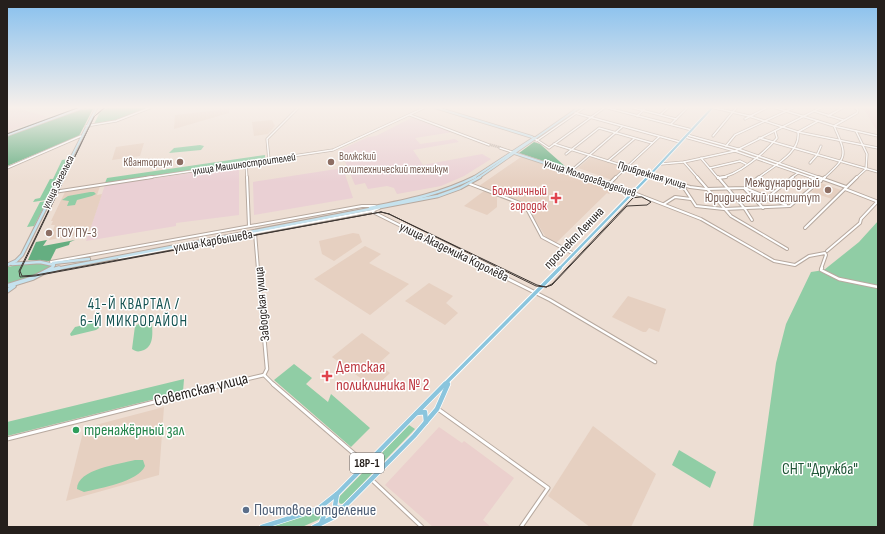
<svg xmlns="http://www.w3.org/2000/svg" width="885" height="534" font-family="'Sofia Sans Condensed',sans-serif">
  <rect width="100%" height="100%" fill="#edded3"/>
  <!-- commercial -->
  <g fill="#ebd0cd">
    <path d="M7,107H14L48,117L7,132Z"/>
    <path d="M873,107L878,108V131L875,128L864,109Z"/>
    <path d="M439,427L462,443L464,441L514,478L483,520L491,527H433L385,485Z"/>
  </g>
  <!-- industrial -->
  <g fill="#ead0d4">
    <path d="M413,117L453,132L415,138L420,144L455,139L459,142L413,150L423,165L482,154L491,159L464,176L441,186L397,194L394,188L387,186L368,189L365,183L355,185L340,150L368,137L376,136Z"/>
    <path d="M239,166V215L176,223V226L86,241L105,185Z"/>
    <path d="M343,168L353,198L254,215L253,182Z"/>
  </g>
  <!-- built -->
  <g fill="#e6d0c1">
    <path d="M229,109V113L174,129L175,115Z"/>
    <path d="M272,120L275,126L268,134L254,136L252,122Z"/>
    <path d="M144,143L140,156L112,160L116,147Z"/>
    <path d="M521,157L615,188L609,194L607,193L556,243L547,239L526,205L479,186Z"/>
    <path d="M591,157L624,167L612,180L578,168Z"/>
    <path d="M821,183L841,190L832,199L811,192Z"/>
    <path d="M100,186L97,195L102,194L89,233L49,240L55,225H51L53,221H51L65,192Z"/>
    <path d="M484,191L497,196V207L487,215L464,206Z"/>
    <path d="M353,233L359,234L362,242L334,261L322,254L319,241Z"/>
    <path d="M365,246L381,254L369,263L409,284L370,315L314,279Z"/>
    <path d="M429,283L453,296L446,303L458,313L445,325L405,301Z"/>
    <path d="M628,296L666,309L659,332L649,328L646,332H643L612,317Z"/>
    <path d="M362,333L390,353L378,364L390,373L374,388L332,357Z"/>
    <path d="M164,407L159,475L66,501L84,428Z"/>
    <path d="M593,426L656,474L631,527H590L548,496Z"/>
  </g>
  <!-- green -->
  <g fill="#90cda5">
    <path d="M109,107H150L118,120L94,124L100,112Z"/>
    <path d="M200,145L204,146L201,150L169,153L174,148Z"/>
    <path d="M265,155V159L105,183L107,178Z"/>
    <path d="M68,159L46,200L33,202L35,199L40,198L50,179H53L62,160Z"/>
    <path d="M90,192H94L96,194L92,196L77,200L75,205L67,206L69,201L62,200L68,196Z"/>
    <path d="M47,201L34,226L27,227L40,202Z"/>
    <path d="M878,221V527H753L776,363L786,324L811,272L824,270L859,242Z"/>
    <path d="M30,263L51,265V267L42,273L7,285V267Z"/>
    <path d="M146,320L152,321C152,331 155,345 144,350C139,352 136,352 132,349L135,326Z"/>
    <path d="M97,322L100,323L99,328L96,330L71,336L70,334L75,327Z"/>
    <path d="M294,364L312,378L306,384L328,402L331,394L370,428L351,447L274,380Z"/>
    <path d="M184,379L183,392L7,436V422Z"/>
    <path d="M409,425L415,429L344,503L341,504L337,501L339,497Z"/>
    <path d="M679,450L716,472L710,488L672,465Z"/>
    <path d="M135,460H143L145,466C138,482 100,488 84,492L77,489C77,469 120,464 135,460Z"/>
    <path d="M317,511L323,512L320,519L302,527H270Z"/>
  </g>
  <!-- forest -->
  <g fill="#65ae81">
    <path d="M93,109L79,136L7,166V136L78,110Z"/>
    <path d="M534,142L540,144L568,169L519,153Z"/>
    <path d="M47,240L43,246L75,240L70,242L69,245L56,249L50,261L28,260L36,242Z"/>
  </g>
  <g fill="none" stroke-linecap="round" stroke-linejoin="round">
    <!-- street-tunnel -->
    <g stroke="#c5b8ae" stroke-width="1.5" stroke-dasharray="1.5 0.5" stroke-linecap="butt">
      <path d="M490,144L501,147"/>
      <path d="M489,145L500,148"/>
    </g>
    <defs>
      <g id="street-far3">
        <path d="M604,107L692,130"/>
        <path d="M630,107L676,119"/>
        <path d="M711,107L749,116L798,132L878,148"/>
        <path d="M773,107L834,126L878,136"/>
        <path d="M814,111L843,120"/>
        <path d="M575,113L680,142"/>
        <path d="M661,114L669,107"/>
        <path d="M410,115L489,145"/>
        <path d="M637,116L647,107"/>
        <path d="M828,116L844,107"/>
        <path d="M745,119L768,107"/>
        <path d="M671,124L688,107"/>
        <path d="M86,126L116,121L152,107"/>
        <path d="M856,131L867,154L866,169L856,178"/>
        <path d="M687,135L738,149L821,178"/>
        <path d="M713,136L737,107"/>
        <path d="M685,137L735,151L813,178"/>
        <path d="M534,138L549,148L604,108"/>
        <path d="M759,138L878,172"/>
        <path d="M536,141L585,107"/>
        <path d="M554,144L662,178"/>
        <path d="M726,146L735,135L795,107"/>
        <path d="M500,148L512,152"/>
        <path d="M566,154L599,128L652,143"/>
        <path d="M701,158L718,178"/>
        <path d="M269,160L267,139L299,107"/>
        <path d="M608,161L634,139"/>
        <path d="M684,162L698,178"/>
        <path d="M246,163L247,178"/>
        <path d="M810,163L817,155L821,146"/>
        <path d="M661,164L684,162L735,151L822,107"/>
        <path d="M7,168L81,136"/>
        <path d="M710,168L740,161L746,164"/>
        <path d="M571,171L622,127"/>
        <path d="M145,178L333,150L426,107"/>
        <path d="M615,178L659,137"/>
        <path d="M718,178C738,176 764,153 777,138L775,131"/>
        <path d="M758,178C773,166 801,153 798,132L818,121"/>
        <path d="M791,178L798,173"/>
        <path d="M824,178C848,156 847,156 834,126L857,113L858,110L854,107"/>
      </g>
      <g id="street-far2">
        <path d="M247,177L249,226"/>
        <path d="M659,177L690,187L706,189L745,188L759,177"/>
        <path d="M697,177L731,216L787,249"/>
        <path d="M718,177L745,209L752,220"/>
        <path d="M810,177L821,181"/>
        <path d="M818,177L846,187"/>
        <path d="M718,178L726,177"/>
        <path d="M470,184L525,205L542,237L574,254"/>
        <path d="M609,184L616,177"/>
        <path d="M682,185L696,206L724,209L790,206L825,177"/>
        <path d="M745,188L786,205"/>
        <path d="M745,189L763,208"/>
        <path d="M845,189L876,201"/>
        <path d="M54,192L152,177"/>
        <path d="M634,193L701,219L774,261L795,265L809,256L825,253L826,255L821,269"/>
        <path d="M768,197L793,177"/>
        <path d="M664,204L675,197L691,199"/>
        <path d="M373,212L488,269"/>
        <path d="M805,228L857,177"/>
        <path d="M255,233L258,269"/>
        <path d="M827,251L860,223L861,219L878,201"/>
        <path d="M119,258L372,211L379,208"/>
        <path d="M51,262L362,206H375"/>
      </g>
      <g id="street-far1">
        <path d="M258,268L267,369L264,375"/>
        <path d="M486,268L550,300L655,362"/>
        <path d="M822,268L821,270L839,279L878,287"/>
        <path d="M222,385L264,375L274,385"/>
      </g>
      <g id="street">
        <path d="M273,384L366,464"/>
        <path d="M438,409L548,488L521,527"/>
        <path d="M7,439L226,384"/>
        <path d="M372,480L422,527"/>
      </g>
      <g id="secondary-far2">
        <path d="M84,107H93"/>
        <path d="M434,107L532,137"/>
        <path d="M7,135L84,107"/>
        <path d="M514,153L590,178"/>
        <path d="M61,178L97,107"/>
        <path d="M473,178L534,138"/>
        <path d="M478,178L580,107"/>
      </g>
      <g id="secondary-far1">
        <path d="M587,177L634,193"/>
        <path d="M370,208C406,201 441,194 475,177"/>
        <path d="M53,263L89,259"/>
        <path d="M12,264L40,262L54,265L51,269"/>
        <path d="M7,265L16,261L22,255L61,177"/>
        <path d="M56,269L438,196L460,188L480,177"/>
      </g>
      <g id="secondary">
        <path d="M49,271L59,268"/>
        <path d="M7,286L33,278L52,268"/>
        <path d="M7,291L14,286"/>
      </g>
      <path id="primary-far3" d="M647,178L713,107"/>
      <path id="primary-far2" d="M559,269L648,177"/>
      <g id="primary-far1">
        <path d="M444,385L560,268"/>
        <path d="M447,385L448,384"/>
      </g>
      <g id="primary">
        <path d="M417,413L425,412L426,422"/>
        <path d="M337,494L335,506L338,508L345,507"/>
        <path d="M318,509L323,510L325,513L321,523"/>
        <path d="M262,527L318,509L338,493L445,384"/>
        <path d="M314,527L334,517L414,436L437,409L448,384"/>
      </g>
    </defs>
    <!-- street-far3 casing -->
    <use href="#street-far3" stroke="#b7a99f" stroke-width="3"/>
    <!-- street-far2 casing -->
    <use href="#street-far2" stroke="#b7a99f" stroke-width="4"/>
    <!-- street-far1 casing -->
    <use href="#street-far1" stroke="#b7a99f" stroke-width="4.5"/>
    <!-- street casing -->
    <use href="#street" stroke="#b7a99f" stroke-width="5"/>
    <!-- secondary-far2 casing -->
    <use href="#secondary-far2" stroke="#b7a99f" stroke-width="3.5"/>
    <!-- secondary-far1 casing -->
    <use href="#secondary-far1" stroke="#b7a99f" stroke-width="4.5"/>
    <!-- secondary casing -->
    <use href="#secondary" stroke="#b7a99f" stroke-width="5.5"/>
    <!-- primary-far3 casing -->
    <use href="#primary-far3" stroke="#fff" stroke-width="3.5"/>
    <!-- primary-far2 casing -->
    <use href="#primary-far2" stroke="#fff" stroke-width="4.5"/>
    <!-- primary-far1 casing -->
    <use href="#primary-far1" stroke="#fff" stroke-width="5.5"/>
    <!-- primary casing -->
    <use href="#primary" stroke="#fff" stroke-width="6"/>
    <!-- street-far3 -->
    <use href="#street-far3" stroke="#fff" stroke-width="1.5"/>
    <!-- street-far2 -->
    <use href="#street-far2" stroke="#fff" stroke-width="2"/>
    <!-- street-far1 -->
    <use href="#street-far1" stroke="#fff" stroke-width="2.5"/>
    <!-- street -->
    <use href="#street" stroke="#fff" stroke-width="3"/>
    <!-- secondary-far2 -->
    <use href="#secondary-far2" stroke="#c5e2ee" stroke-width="2"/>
    <!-- secondary-far1 -->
    <use href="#secondary-far1" stroke="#c5e2ee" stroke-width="2.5"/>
    <!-- secondary -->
    <use href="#secondary" stroke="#c5e2ee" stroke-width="3.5"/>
    <!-- primary-far3 -->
    <use href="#primary-far3" stroke="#8bc5dd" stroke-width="2"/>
    <!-- primary-far2 -->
    <use href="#primary-far2" stroke="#8bc5dd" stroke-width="2.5"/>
    <!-- primary-far1 -->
    <use href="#primary-far1" stroke="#8bc5dd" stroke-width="3.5"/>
    <!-- primary -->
    <use href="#primary" stroke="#8bc5dd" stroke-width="4.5"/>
    <!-- tram -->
    <g stroke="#3e3733" stroke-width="1">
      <path d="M96,115L105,107"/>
      <path d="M96,115L106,107"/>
      <path d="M94,117L20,271L22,276L36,275L381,212"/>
      <path d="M94,117L19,271L20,277L35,276L381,212"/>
      <path d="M94,117L96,115"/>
      <path d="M94,117L96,115"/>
      <path d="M7,134L80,107"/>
      <path d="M642,197L651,202L647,205L627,206L552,285L546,287L552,284L633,198Z"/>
      <path d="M381,212L389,214"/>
      <path d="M381,212L389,214"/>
      <path d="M389,214L537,285L546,287"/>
      <path d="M389,214L536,286L546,287"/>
    </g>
  </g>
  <!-- sky -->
  <linearGradient id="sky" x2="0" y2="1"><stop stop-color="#87c0ee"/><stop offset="0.59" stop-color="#f7f0eb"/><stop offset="1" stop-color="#f7f0eb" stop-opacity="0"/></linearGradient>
  <rect width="885" height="182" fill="url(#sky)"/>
  <!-- markers -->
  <g fill="#8d6e63" stroke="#fff" stroke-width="1.5">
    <circle cx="180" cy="162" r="4"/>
    <circle cx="331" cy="162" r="4"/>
    <circle cx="828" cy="190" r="4"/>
    <circle cx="49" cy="233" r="4"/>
  </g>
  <g fill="#e0444e" stroke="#fff" stroke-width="1.5">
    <path d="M554 192h4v4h4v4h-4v4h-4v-4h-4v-4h4z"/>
    <path d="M325 370h4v4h4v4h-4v4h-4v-4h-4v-4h4z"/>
  </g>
  <circle fill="#2e9e5b" stroke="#fff" stroke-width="1.5" cx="76" cy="430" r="4"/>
  <circle fill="#5c6f8a" stroke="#fff" stroke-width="1.5" cx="246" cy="510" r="4"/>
  <g text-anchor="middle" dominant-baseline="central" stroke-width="3" stroke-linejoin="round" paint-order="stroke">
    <!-- far-education labels -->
    <g font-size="11" fill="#785e54" stroke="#fff" text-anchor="start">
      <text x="339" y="156">Волжский<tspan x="339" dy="13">политехнический техникум</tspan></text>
      <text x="172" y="162" text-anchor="end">Кванториум</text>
    </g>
    <!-- far-street labels -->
    <g font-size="11" fill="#251f1c" stroke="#fff">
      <text transform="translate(244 164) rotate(-8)">улица Машиностроителей</text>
      <text transform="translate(652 175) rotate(17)">Прибрежная улица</text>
      <text transform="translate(590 178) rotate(19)">улица Молодогвардейцев</text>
      <text transform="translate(58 182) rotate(-63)">улица Энгельса</text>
    </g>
    <!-- shield labels -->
    <rect fill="#fff" stroke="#666260" stroke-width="1" x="350" y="453" width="34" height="20" rx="3"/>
    <g font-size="12" font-weight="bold" fill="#251f1c">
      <text x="367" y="463">18Р-1</text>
    </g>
    <!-- education labels -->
    <g font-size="13" fill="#785e54" stroke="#fff" text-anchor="end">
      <text x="820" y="183">Международный<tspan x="820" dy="15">Юридический институт</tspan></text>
      <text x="57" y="233" text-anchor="start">ГОУ ПУ-3</text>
    </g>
    <!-- health labels -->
    <g font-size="13" fill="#be3a42" stroke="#fff" text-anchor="end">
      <text x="547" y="191">Больничный<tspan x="547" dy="15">городок</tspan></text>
    </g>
    <!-- street labels -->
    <g font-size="13" fill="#251f1c" stroke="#fff">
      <text transform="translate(574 238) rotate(-46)">проспект Ленина</text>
      <text transform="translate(213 241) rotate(-10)">улица Карбышева</text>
      <text transform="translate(454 252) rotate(26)">улица Академика Королёва</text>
      <text transform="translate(262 304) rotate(-95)">Заводская улица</text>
    </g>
    <!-- quarter labels -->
    <g font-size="15" letter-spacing="1" fill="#165352" stroke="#fff">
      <text x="134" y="304">41-Й КВАРТАЛ /<tspan x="134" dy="17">6-Й МИКРОРАЙОН</tspan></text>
    </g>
    <!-- near-health labels -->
    <g font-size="16" fill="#be3a42" stroke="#fff" text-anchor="start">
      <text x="336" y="367">Детская<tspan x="336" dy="18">поликлиника № 2</tspan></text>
    </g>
    <!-- near-street labels -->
    <g font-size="16" fill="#251f1c" stroke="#fff">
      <text transform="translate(201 390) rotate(-14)">Советская улица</text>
    </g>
    <!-- near-leisure labels -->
    <g font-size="16" fill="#27864d" stroke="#fff" text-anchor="start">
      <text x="84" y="430">тренажёрный зал</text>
    </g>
    <!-- near-park labels -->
    <g font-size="16" fill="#1f5536" stroke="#fff">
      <text x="820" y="469">СНТ "Дружба"</text>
    </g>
    <!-- near-service labels -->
    <g font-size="16" fill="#4e5e75" stroke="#fff" text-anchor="start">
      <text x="254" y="510">Почтовое отделение</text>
    </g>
  </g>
  <!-- border -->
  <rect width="885" height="534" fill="none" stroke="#251f1c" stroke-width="16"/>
</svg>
